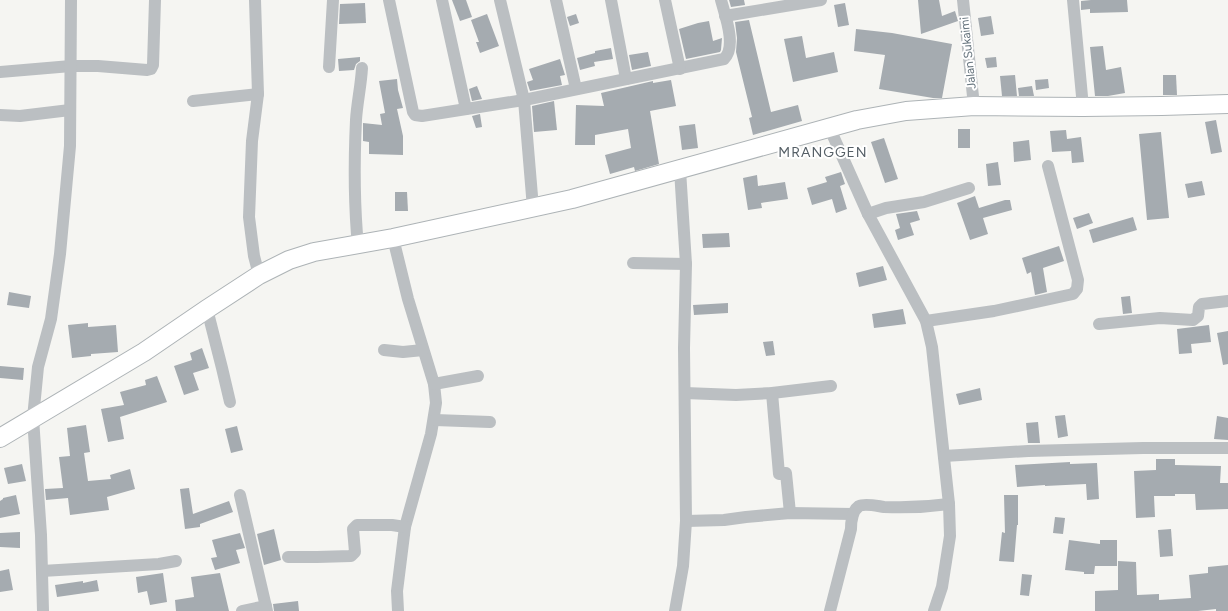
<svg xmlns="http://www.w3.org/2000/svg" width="1228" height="611" font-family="Figtree,sans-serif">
  <rect width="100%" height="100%" fill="#f5f5f2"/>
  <!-- building -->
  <g fill="#a5abb0">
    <path d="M452,0H466L472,17L460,21Z"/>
    <path d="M729,0H744L745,5L731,7Z"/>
    <path d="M918,0H939L942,16L955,11L958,21L921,34Z"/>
    <path d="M1091,0H1127L1128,12L1090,13V9L1081,10V1Z"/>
    <path d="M365,3L366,23L339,24L340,4Z"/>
    <path d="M845,3L849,25L838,27L834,5Z"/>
    <path d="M487,14L499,46L480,53L476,42H479L471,20Z"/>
    <path d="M576,14L579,23L570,26L567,17Z"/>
    <path d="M991,16L994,34L981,36L978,18Z"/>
    <path d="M749,20L771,112L798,105L802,121L753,135L749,118L752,117L736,52L737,38L735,22Z"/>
    <path d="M709,21L713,41L722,38L721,50L720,52L686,59L679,29L698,23Z"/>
    <path d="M856,29L892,33L952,44L942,98H933L879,89L885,55L854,51Z"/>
    <path d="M802,36L806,58L834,52L838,72L793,82L784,39Z"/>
    <path d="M1103,46L1106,70L1121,67L1125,93L1108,96H1095L1090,47Z"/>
    <path d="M611,48L613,59L594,62L595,66L580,70L577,58L595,53V51Z"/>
    <path d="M648,52L651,66L632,70L629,55Z"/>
    <path d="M360,57V61L356,64L354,70L339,71L338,59Z"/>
    <path d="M996,57L997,67L987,68L985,58Z"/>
    <path d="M560,59L565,75L560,76L562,85L530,91L527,82L533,80L529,69Z"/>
    <path d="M1015,75L1017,96H1002L1000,76Z"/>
    <path d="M1163,75H1176L1177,95H1163Z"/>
    <path d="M397,79L398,90L403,108L397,109L403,136V155L369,154V142L363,141V123L382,125L380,114L385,113L379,81Z"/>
    <path d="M1048,79L1049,88L1036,90L1035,80Z"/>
    <path d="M671,80L676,106L650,111L659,164L635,171L634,167L610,174L605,155L631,148L628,129L595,135V145H575L576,105L604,106L601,93L653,81V83Z"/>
    <path d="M477,86L482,99L472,101L469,89Z"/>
    <path d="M1032,86L1034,96H1019L1018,88Z"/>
    <path d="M554,101L557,130L534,132L532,106Z"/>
    <path d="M480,114L482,127L476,128L472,116Z"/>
    <path d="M1216,120L1222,152L1211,154L1205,122Z"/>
    <path d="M695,124L698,148L682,150L679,126Z"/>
    <rect x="958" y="129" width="12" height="19"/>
    <path d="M1066,130L1067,139L1081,137L1084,162L1072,163L1071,151L1052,152L1050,131Z"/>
    <path d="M1161,132L1169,218L1147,220L1139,134Z"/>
    <path d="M884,138L898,179L885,183L871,142Z"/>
    <path d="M1029,140L1031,160L1014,162L1013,142Z"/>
    <path d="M998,162L1001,185L988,186L986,164Z"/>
    <path d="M841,172L845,184L840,186L847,209L836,213L832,199L812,205L807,188L827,182L825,177Z"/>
    <path d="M757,175L758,186L785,182L788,199L761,203L762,208L748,210L743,178Z"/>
    <path d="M1202,181L1205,195L1188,198L1185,184Z"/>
    <path d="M395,192H407L408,211H395Z"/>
    <path d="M975,196L979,208L1005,200H1010L1012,210L983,218L988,234L970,240L957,203Z"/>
    <path d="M917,211L920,220L910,223L914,235L898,240L895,230L900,228L896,214Z"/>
    <path d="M1089,213L1093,223L1077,229L1073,218Z"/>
    <path d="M1133,217L1137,230L1093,243L1089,230Z"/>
    <path d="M729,233L730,247L703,248L702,234Z"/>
    <path d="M1059,246L1064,261L1043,268L1047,292L1035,295L1031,272L1027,274L1022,258Z"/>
    <path d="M883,266L887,280L859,287L856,273Z"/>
    <path d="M9,292L31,296L29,308L7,305Z"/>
    <path d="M1130,296L1132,313L1123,314L1121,297Z"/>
    <path d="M728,303V313L694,315L693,305Z"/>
    <path d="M903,309L906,324L874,328L872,314Z"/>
    <path d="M88,323V327L116,325L118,352L91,354V356L72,358L68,325Z"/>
    <path d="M1209,325L1211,342L1191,344L1192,353L1179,354L1177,329Z"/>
    <path d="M1228,331V364L1223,365L1217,333Z"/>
    <path d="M773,341L775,355L766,356L763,342Z"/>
    <path d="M202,348L209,368L193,373L199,390L184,395L174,366L192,360L190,353Z"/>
    <path d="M0,366L24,368L23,380L0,378Z"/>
    <path d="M157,376L167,402L120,417L124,439L108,442L101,409L124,405L120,392L146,385L145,380Z"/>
    <path d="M980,388L982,400L959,405L956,394Z"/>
    <path d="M1065,415L1068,436L1058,438L1055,416Z"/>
    <path d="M1217,416L1228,418V440L1214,439Z"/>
    <path d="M1038,422L1040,443H1028L1026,423Z"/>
    <path d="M86,425L90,452L84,453L88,481L111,479L110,475L130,469L135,489L107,497L109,510L70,515L68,498L46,500L45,489L63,488L59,457L70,456L67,428Z"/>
    <path d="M237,426L243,450L231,453L225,429Z"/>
    <path d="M1156,459H1175V465L1221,466L1220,483H1228V509L1196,510L1195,494H1175V496H1154L1155,517L1136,518L1134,471L1156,470Z"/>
    <path d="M1070,462V464L1097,463L1099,499L1087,500L1086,484L1045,486V485L1017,487L1015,465Z"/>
    <path d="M22,464L26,481L8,484L4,468Z"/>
    <path d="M189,488L193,514L229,501L233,512L200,524V527L185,529L180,489Z"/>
    <path d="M16,495L20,514L0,518V501L3,499V498Z"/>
    <path d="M1004,495H1018V525H1017L1014,562L999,561L1002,532L1005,533Z"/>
    <path d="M1055,517L1065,518L1063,534L1053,533Z"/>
    <path d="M274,529L281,560L264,565L257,534Z"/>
    <path d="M1171,529L1173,556L1160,557L1158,530Z"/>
    <path d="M20,532V548L0,547V533Z"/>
    <path d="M240,533L245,548L236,550L240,563L215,570L211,558L217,557L212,540Z"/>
    <path d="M1069,540L1100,544V540H1117V566H1095L1094,574H1084V572L1065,570Z"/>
    <path d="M1118,561L1136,562L1137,595L1159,594V600L1191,598L1189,575L1208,573V567L1228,565V611H1216V609L1198,611H1095V591L1118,590Z"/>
    <path d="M9,569L13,590L0,592V571Z"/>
    <path d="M163,573L167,602L150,605L147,591L138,593L136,577Z"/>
    <path d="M220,573L229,611H176L175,600L194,597L191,577Z"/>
    <path d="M1022,574L1032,575L1029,596L1020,595Z"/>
    <path d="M97,580L99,591L57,597L55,585L83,581V583Z"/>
    <path d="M298,601L299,611H274L273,604Z"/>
  </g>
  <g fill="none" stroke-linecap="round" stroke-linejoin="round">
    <defs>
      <path id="secondary" d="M0,438L144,352L207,309L259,275L289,260L314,252L393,238L572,199L857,120L906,111L974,106L1083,107L1162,106L1228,104"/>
    </defs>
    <!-- secondary casing -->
    <use href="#secondary" stroke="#adb3b6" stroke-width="20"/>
    <!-- street -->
    <g stroke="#bbbfc2" stroke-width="12">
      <path d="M255,0L258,94L252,141L249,217L254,256L259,275"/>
      <path d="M389,0L413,112L415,115L422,116L524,100L724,59C737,47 725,15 721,0"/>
      <path d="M442,0L466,109"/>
      <path d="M500,0L524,100L533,208"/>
      <path d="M556,0L576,89"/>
      <path d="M611,0L626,79"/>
      <path d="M665,0L680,69"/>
      <path d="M963,0L974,106"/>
      <path d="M1073,0L1083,107"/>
      <path d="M725,16L821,0"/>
      <path d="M329,67L333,0"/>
      <path d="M0,72L71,66H98L147,70L151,69L153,65L155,0"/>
      <path d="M193,101L258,94"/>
      <path d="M0,115L20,116L70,110"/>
      <path d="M830,129L868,214L926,321L932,347L949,504L950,536L942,587L934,611"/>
      <path d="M868,214L886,208L924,202L969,188"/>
      <path d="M393,238L408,299L434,384L436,403L431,434L405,527L397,591L398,611"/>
      <path d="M358,246C354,204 354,162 356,120C357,103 361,86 362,68"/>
      <path d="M633,263L686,264"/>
      <path d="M207,309L222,368L230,402"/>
      <path d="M926,321L994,311L1073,294L1077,289L1078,280L1048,166"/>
      <path d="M1099,324L1160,318L1193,320L1198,316L1199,307L1202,304L1228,301"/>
      <path d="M384,350L403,352L423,350"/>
      <path d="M434,384L478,376"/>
      <path d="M685,393L736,395L772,393L831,386"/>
      <path d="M772,393L779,474L786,473L790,513"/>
      <path d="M435,420L490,422"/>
      <path d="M944,456L1028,451L1143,448H1228"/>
      <path d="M240,495L267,611"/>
      <path d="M686,521L724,520L746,517L790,513L853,514"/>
      <path d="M288,557H317L351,556L355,552L353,529L357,525H392L405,527"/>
      <path d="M42,571L159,564L176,561"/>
      <path d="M43,611L41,535L33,418L38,367L51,319L60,254L70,146L71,0"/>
      <path d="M242,611L266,606"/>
      <path d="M675,611L683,566L686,521L684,348L686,264L680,170"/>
      <path d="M830,611L851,529C851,521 852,511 859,506C865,503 877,506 884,507C906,508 927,507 949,504"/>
    </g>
    <!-- secondary -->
    <use href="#secondary" stroke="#fff" stroke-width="18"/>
  </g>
  <g text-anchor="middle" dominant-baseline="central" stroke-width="4" stroke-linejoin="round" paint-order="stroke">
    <!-- street labels -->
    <g font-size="12" fill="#68767f" stroke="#fff">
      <text transform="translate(968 53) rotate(-96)">Jalan Sukaimi</text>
    </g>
    <!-- quarter labels -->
    <g font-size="14" letter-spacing="1" fill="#555f66" stroke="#fff">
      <text x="823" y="152">MRANGGEN</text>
    </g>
  </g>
</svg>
